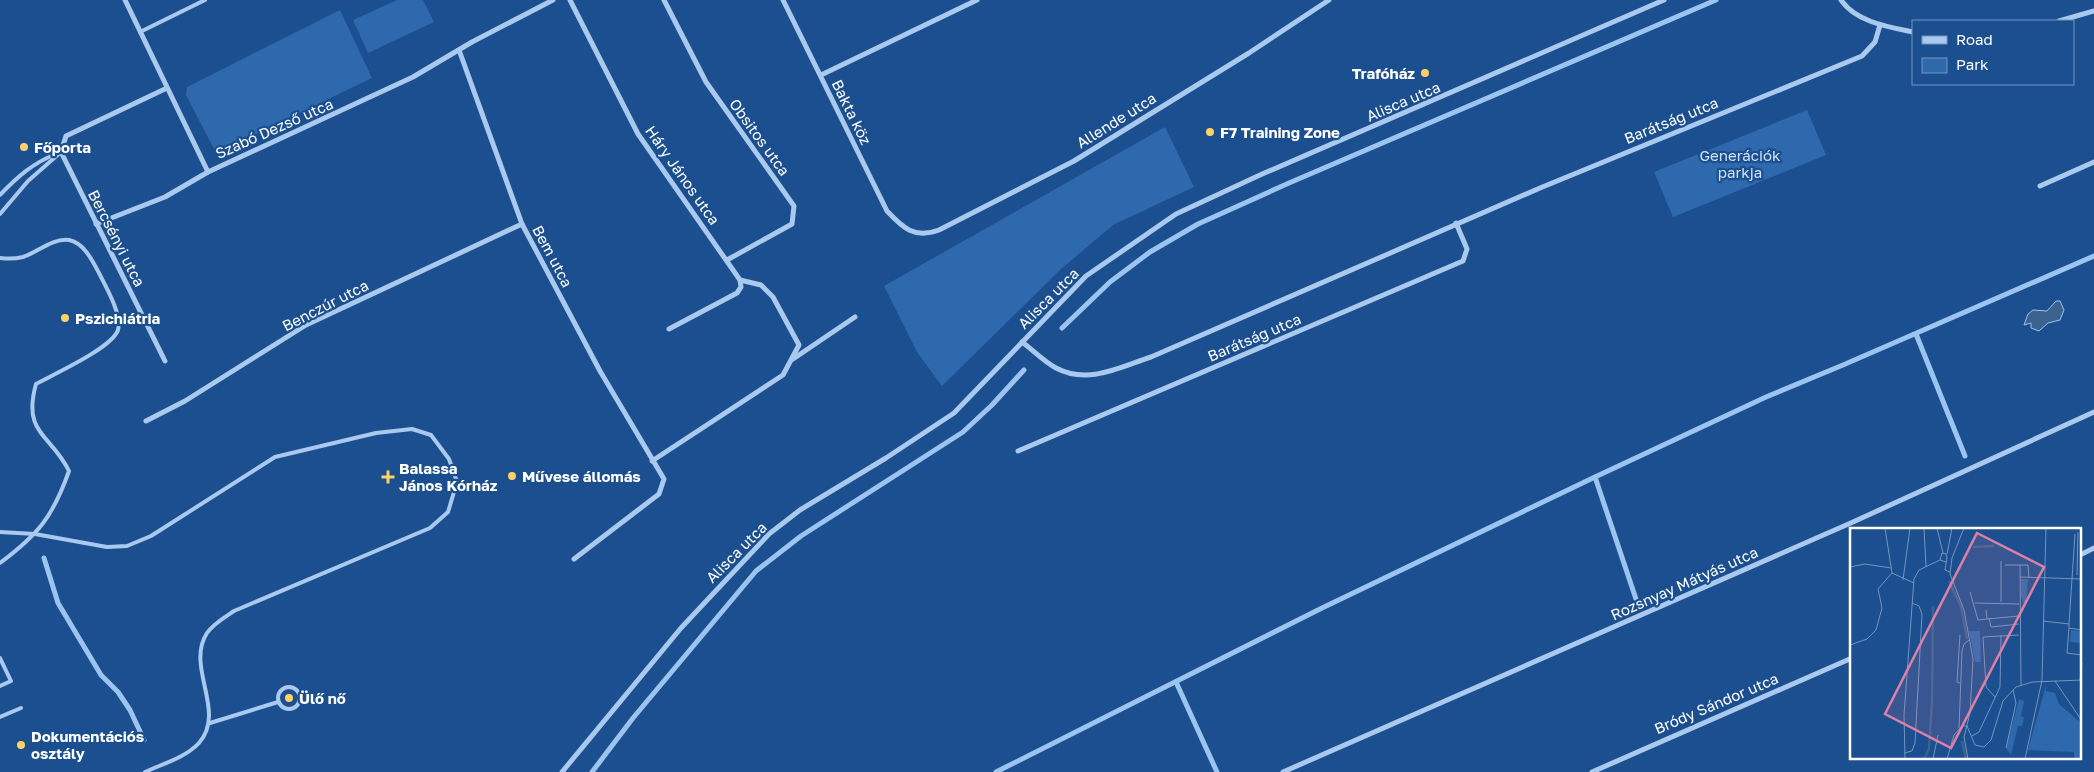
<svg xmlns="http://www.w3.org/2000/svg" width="2094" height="772" font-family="'Golos Text',sans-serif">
  <rect width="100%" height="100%" fill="#1b4f8f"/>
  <!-- green -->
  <g fill="#2e69ad">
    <path d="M397,0H423L434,22L368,53L353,20Z"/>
    <path d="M340,10L372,78L225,149H214L186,95L187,87Z"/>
    <path d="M1807,110L1826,155L1673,217L1654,172Z"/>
    <path d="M1165,127L1194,187L1113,225L1060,270L942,386L917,352L884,286Z"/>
  </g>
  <!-- water -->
  <path fill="#3c6290" stroke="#9cc4f0" d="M2056,301H2060L2064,310L2060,320L2048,323L2039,331L2031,328V323L2024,325L2028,314L2033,310L2047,311Z"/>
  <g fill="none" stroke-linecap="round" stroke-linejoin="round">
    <!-- stream -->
    <g stroke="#9cc4f0" stroke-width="5">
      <path d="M1062,328L1110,282L1150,252L1198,224L1289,183L1716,0"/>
      <path d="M1916,334L1965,456"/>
      <path d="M1595,477L1636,599"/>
      <path d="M44,558L58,603L101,675L118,692L130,710L144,740"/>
      <path d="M1176,682L1217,772"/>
      <path d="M592,772L633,718L756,571L801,536L963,432L992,405L1024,370"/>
      <path d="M996,772L1322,608L1595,477L1766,397L1843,365L2094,256"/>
    </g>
    <!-- lane -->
    <g stroke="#a9c9ee" stroke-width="4">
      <path d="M140,32L205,0"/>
      <path d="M0,195C17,177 33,163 56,154"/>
      <path d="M0,214L28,181L61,152"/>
      <path d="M0,258C8,259 15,259 23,257C38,252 52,238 69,240C84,243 92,260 99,273C106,287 122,314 118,330C112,348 54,374 36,384C22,434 51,434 69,471C53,516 39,534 0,563"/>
      <path d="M0,532L35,534L107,547L127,546L151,536L275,457L376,433L412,429L431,435L449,459L457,482L448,512L430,528L234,611C225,617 213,624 207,633C185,667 227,711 199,743C185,758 162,764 145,772"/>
      <path d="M0,658L11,681L0,686"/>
      <circle cx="289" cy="698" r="11"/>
      <path d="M0,717L21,708"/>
      <path d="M210,723L278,702"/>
    </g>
    <!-- street -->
    <g stroke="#a9c9ee" stroke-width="5">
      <path d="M125,0L208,172"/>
      <path d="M570,0L638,134L740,280L741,287L737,293L669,329"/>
      <path d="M664,0L706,82L794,206L792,224L727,260"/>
      <path d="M783,0L887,211C903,228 914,239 939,230L1074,161L1249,53L1329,0"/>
      <path d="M1841,0C1856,22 1889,27 1913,32"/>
      <path d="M2059,21L2094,11"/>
      <path d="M459,50L522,224L600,371L664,479L659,494L574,559"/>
      <path d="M821,75L977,0"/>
      <path d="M2040,186L2094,162"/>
      <path d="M96,224L165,197L208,172L413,77L472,42L553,0"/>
      <path d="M1022,342C1033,350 1044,362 1056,368C1088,385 1120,367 1151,357L1540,188L1862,56L1875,42L1880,25"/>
      <path d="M793,359L855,317"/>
      <path d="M165,361L61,152L66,136L167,88"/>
      <path d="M146,421L185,401L306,325L522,224"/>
      <path d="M1018,451L1463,261L1467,249L1456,223"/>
      <path d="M652,461L783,375L799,345L773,297L761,285L740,280"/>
      <path d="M2080,555L2094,548"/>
      <path d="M562,772L681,628L769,534L800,510L886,458L954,413L1086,276L1176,214L1260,175L1664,0"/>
      <path d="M1283,772L1853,522L2094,412"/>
      <path d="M1592,772L1852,658"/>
    </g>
  </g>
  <!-- markers -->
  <g fill="#ffd166" stroke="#1b4f8f" stroke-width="2">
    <circle cx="1425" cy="73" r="5"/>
    <circle cx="1210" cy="132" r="5"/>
    <circle cx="24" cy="147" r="5"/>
    <circle cx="65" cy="318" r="5"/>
    <circle cx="512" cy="476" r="5"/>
    <path d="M385.5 469.5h5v5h5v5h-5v5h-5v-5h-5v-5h5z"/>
    <circle cx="289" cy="698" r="5"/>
    <circle cx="21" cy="745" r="5"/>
  </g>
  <g text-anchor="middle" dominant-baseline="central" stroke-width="4.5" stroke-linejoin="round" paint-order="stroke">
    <!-- poi labels -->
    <g font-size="15" font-weight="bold" fill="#fff" stroke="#1b4f8f" text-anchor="start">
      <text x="1415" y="73" text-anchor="end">Trafóház</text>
      <text x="1220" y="132">F7 Training Zone</text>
      <text x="34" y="147">Főporta</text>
      <text x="75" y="318">Pszichiátria</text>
      <text x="399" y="468">Balassa<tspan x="399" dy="17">János Kórház</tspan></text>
      <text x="522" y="476">Művese állomás</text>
      <text x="299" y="698">Ülő nő</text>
      <text x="31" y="736">Dokumentációs<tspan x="31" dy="17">osztály</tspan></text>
    </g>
    <!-- street labels -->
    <g font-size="15" fill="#fff" stroke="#1b4f8f">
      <text transform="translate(1403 101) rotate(-23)">Alisca utca</text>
      <text transform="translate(852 112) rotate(64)">Bakta köz</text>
      <text transform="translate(1116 120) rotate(-32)">Allende utca</text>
      <text transform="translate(1671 120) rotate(-22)">Barátság utca</text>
      <text transform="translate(274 128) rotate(-24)">Szabó Dezső utca</text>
      <text transform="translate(760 137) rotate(54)">Obsitos utca</text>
      <text transform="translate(683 175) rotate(55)">Háry János utca</text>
      <text transform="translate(117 238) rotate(63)">Bercsényi utca</text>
      <text transform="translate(553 256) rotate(62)">Bem utca</text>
      <text transform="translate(1048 298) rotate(-45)">Alisca utca</text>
      <text transform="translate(325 305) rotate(-27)">Benczúr utca</text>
      <text transform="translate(1254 337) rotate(-23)">Barátság utca</text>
      <text transform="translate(736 552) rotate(-45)">Alisca utca</text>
      <text transform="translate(1684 583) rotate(-24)">Rozsnyay Mátyás utca</text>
      <text transform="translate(1716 703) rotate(-23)">Bródy Sándor utca</text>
    </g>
    <!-- park labels -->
    <g font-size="15" fill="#cfe3fa" stroke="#1b4f8f">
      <text x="1740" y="155">Generációk<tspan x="1740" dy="17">parkja</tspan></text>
    </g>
  </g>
  <!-- overview -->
  <g transform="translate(1850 528)">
    <rect width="231" height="231" fill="#1b4f8f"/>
    <path d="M171,51H178L176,76L173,75L171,68ZM221,102L231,103V115L220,114ZM119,103H130L131,134H125ZM196,157V163L205,165L209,176L231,195V231H224V224L178,222ZM169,171L174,173L171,188L174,189L172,198H168L161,227L156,220Z" fill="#2e69ad"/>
    <path fill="none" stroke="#3c6290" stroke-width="2.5" d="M123,19L144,18M99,53L111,79L117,111M112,213L116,231M74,231L79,221L82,174L83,78"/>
    <path fill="none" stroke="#7695bc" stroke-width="1" d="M35,0L42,45L64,55M74,0L76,39M87,0L93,25M114,0L102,30L100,46L114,82L123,131L120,185L114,209L118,231M97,26L102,0M151,33V74M96,34L90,32L92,25L96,26L97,30L95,42L100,44M155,37H178L179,50M170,37L171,157M0,39L15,36L41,40M227,47L228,4M170,49L232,51M53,52L60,0M120,64L128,92L137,91M125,75L169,76M136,82L137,91L169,88M139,90L141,99L169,96M193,93L219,96V100L232,102M219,96L225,6M219,100L217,125L232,127M110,107L107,154L110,155M0,117L17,111L26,102L32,80L28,61L42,45M230,152L232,135M205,153L232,193M145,169L136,159L133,109L169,107M117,198L125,217L134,219L141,212L153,173L166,159L182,154L232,152M109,200L112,123L114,116L119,112M122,208L129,204L150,159L151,107M156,220L166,175L163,162M54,225L62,223L65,215L72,86L69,78L62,75M55,231L54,187L64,51L69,42L90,32M83,231L88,207M97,231L104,207L112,198H117M175,231L192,152L196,0"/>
    <path fill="#dd80a5" fill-opacity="0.15" stroke="#dd80a5" stroke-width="2.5" d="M127,5L194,39L101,220L35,186Z"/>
    <rect width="231" height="231" fill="none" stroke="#fff" stroke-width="2.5"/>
  </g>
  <!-- legend -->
  <rect x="1912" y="20" width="162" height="65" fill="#1b4f8f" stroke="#7695bc"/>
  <rect x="1922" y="36" width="25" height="8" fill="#a9c9ee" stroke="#7695bc"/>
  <text x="1956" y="45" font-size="15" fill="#ffffff">Road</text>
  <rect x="1922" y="58" width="25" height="15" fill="#2e69ad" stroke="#7695bc"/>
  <text x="1956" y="70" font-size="15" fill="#ffffff">Park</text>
</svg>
